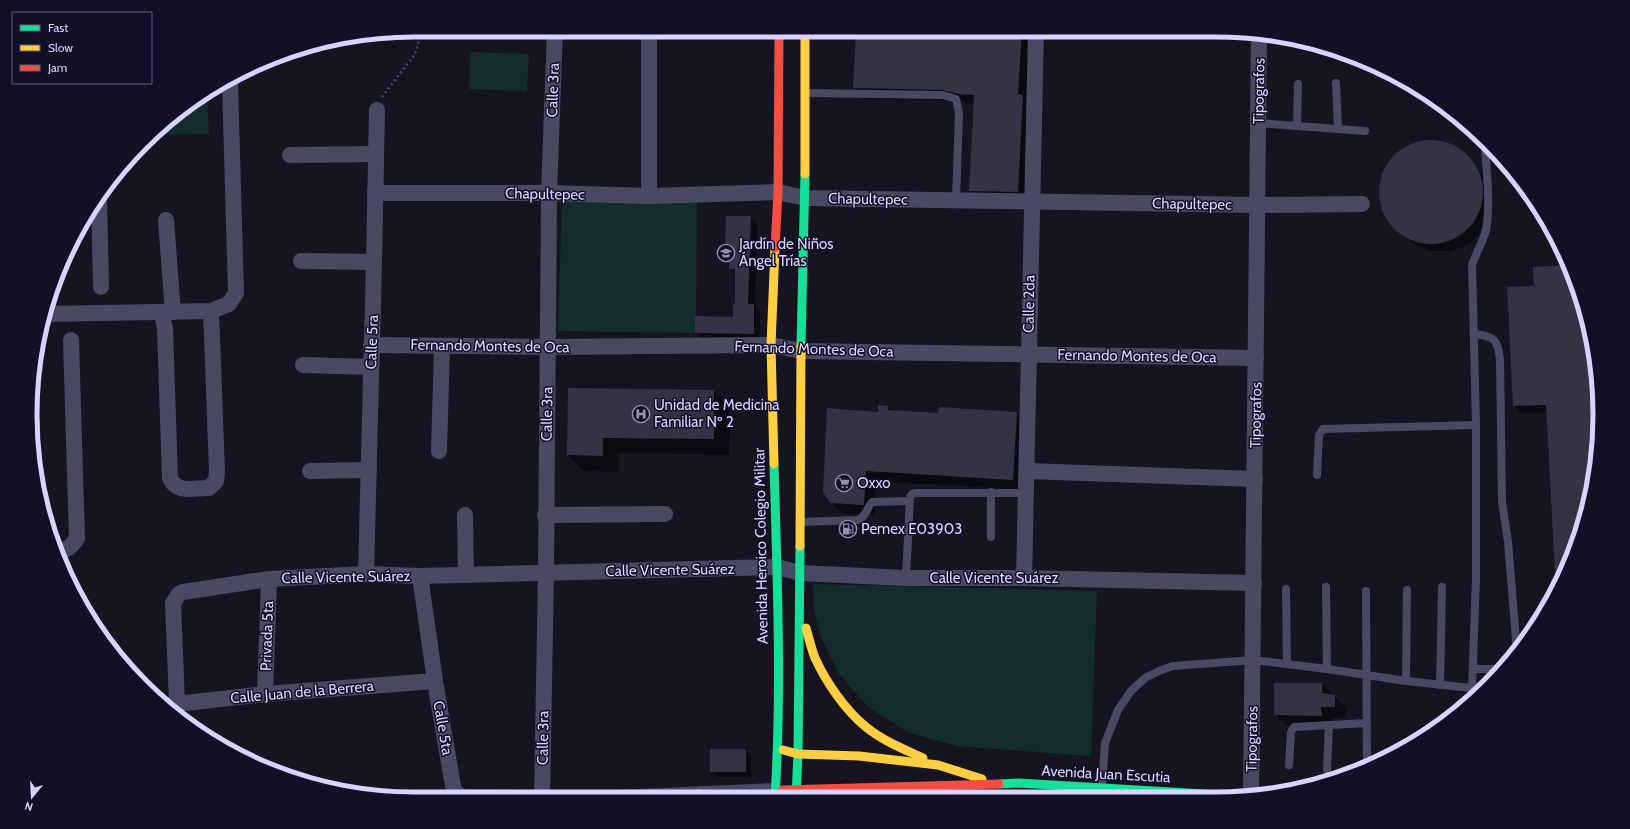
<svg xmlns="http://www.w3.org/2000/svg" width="1630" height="829" font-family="Cabin,sans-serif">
  <rect width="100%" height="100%" fill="#161421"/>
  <!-- green -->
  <g fill="#132c2d">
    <path d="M470,52L529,54L527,91L469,89Z"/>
    <path d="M207,95L209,134L156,135L180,110Z"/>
    <path d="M562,197L697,201L696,333L558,331Z"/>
    <path d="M813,584L1097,591L1091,756L957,746L909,733L868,707L839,674L821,638L814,611Z"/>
  </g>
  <!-- shadow -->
  <g fill="#0007">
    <path d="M857,30L1033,31L1028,202H981L970,191L975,105L955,100L865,99L854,88Z"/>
    <path d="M1421,142H1439L1454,146L1468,156L1486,178V224L1477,237L1463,247L1448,251H1432L1415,245L1393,226L1383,210L1380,193L1383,175L1391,160L1405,148Z"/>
    <path d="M751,217L757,224L755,305L760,311V340L703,339L696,333L734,318L736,304V275L730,268V256L726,252Z"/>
    <path d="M1535,287L1580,291L1597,364L1599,439L1587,514L1560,584L1557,590L1547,413L1522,414L1514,406L1508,288Z"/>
    <path d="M569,389L714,391L730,407L729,455L619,453V472L584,471L568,455Z"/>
    <path d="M888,407L892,411L939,414L1016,413L1027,424L1023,490L876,481L874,515L842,513L831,502L878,413Z"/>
    <path d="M1322,684L1346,707V718H1332L1333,726L1286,725L1275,714Z"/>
    <path d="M745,750L751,755V777H717L711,772Z"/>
  </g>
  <!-- building -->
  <g fill="#343243">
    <path d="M856,30L1022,31L1018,94L1023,95L1018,192L969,191L974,95L958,94L943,90L853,88Z"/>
    <circle cx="1431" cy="192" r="52"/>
    <path d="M726,216H751L748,304H754V334L695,333V316L733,317V303L735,304V269H729V252H725Z"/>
    <path d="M1568,265L1580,291L1590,336L1597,454L1587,514L1560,584L1556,591L1546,405L1513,406L1507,287L1534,286L1533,267Z"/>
    <path d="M568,388L714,390V439L603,438V456L567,455Z"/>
    <path d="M878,405L888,406V410L938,413L939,407L1017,412L1013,480L866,471L864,505L830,503L823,492L827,408L878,412Z"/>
    <path d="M1274,683H1322V693L1335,695V707H1321L1322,716L1274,715Z"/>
    <rect x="710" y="749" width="36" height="23"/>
  </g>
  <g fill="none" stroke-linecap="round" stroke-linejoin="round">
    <!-- path -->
    <path stroke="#44505f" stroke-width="2.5" stroke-dasharray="2 3" stroke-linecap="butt" d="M382,97L415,54L422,30"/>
    <!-- lane -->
    <g stroke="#4a4962" stroke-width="8">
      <path d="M1336,83L1338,129"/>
      <path d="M806,93L943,95L956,99L959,113L956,200"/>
      <path d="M1258,123L1365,131"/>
      <path d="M1297,125L1298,84"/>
      <path d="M1474,334C1495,336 1498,340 1500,360L1502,501L1508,542L1517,652"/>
      <path d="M1317,475L1319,435L1323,429L1476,425"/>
      <path d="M991,492V537"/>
      <path d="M801,522L857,520C866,518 867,508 872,502L909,501"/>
      <path d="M906,578L910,497L912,494L917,493H1026"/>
      <path d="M1326,587L1327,669"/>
      <path d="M1286,589L1287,664"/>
      <path d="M1366,591L1367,767"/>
      <path d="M1473,669H1500"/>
      <path d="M1406,681L1407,590"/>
      <path d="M1440,685L1442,587"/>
      <path d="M1472,688L1476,578V425L1472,265C1476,253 1483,242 1486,230C1491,202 1486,171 1485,143"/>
      <path d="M1289,765L1291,732L1294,727L1367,723"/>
      <path d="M1327,770L1329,725"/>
      <path d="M1102,787L1105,743L1118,710L1131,691L1145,678L1159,671L1173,666L1253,660L1327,669L1406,681L1480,689"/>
    </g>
    <!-- street -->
    <g stroke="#4a4962" stroke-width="16">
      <path d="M649,30V196"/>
      <path d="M290,155L376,154"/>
      <path d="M375,193H549L649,196L778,192L805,198L1258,205L1362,204"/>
      <path d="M99,196L101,287"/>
      <path d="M166,220L173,312"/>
      <path d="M301,261L374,262"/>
      <path d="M162,313L165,329L170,478C177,494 193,488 209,488L216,481L217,472L211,311"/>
      <path d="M45,314L211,311L229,304L236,293L230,83"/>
      <path d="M371,345L548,347L771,345L801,351L1256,358"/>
      <path d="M303,365L371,367"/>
      <path d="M439,451L442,346"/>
      <path d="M310,471L369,470"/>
      <path d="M1027,471L1255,479"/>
      <path d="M465,515L466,575"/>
      <path d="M545,515L665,514"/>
      <path d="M60,552L70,547L77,539L71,340"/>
      <path d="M366,574L374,262L377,110"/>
      <path d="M420,576L435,681L453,786L455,792L463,797L542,798"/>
      <path d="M1024,578L1036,31"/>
      <path d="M265,694L269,579"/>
      <path d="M177,703L173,603L179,594L183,592L269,579L366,574L420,576L777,567L800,573L906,578H1024L1254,583"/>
      <path d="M168,705L265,694L435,681"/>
      <path d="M1251,796L1259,34"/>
      <path d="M542,798L546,572L549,193L555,30"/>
      <path d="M617,798L775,791"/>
    </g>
    <!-- fast -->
    <g stroke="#16e098" stroke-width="9">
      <path d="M801,346L805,174"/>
      <path d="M774,464C777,575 782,686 775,797"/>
      <path d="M999,784L1019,783L1238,796"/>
      <path d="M796,797L798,754L800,546"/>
    </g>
    <!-- slow -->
    <g stroke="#ffcf43" stroke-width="9">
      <path d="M805,30V174"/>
      <path d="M774,464L771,345L775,248"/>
      <path d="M800,546L801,346"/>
      <path d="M806,628C809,638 811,648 815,658C826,682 845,710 866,727C883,741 904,749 923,758"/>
      <path d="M783,750L798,754L859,756L938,765L982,779"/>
      <path d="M699,794L708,797"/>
    </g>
    <!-- jam -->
    <g stroke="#f24e42" stroke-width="9">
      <path d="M775,248L778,192L779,30"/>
      <path d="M782,790L999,784"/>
    </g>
  </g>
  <!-- icons -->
  <defs>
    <symbol id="school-ring" viewBox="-11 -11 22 22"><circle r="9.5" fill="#130f26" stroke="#9591b1" stroke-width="1.5"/><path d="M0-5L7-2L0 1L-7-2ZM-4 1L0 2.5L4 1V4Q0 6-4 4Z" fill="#9591b1"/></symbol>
    <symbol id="hospital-ring" viewBox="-11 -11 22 22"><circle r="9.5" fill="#130f26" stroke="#9591b1" stroke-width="1.5"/><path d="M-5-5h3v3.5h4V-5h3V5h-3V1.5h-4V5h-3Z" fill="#9591b1"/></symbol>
    <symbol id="supermarket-ring" viewBox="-11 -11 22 22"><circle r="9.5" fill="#130f26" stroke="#9591b1" stroke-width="1.5"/><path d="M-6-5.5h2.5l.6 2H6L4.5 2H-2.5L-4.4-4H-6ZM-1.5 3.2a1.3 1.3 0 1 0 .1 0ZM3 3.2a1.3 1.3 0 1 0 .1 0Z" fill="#9591b1"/></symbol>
    <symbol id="fuel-ring" viewBox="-11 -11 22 22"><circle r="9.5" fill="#130f26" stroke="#9591b1" stroke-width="1.5"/><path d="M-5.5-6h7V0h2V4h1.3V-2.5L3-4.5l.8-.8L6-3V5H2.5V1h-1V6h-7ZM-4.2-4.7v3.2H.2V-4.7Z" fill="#9591b1"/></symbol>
  </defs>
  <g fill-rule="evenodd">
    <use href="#school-ring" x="716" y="243" width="20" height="20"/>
    <use href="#hospital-ring" x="631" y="404" width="20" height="20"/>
    <use href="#supermarket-ring" x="834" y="473" width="20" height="20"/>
    <use href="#fuel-ring" x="838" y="519" width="20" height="20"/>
  </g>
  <g text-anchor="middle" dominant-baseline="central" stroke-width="3" stroke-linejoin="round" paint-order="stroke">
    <!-- street labels -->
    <g font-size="15" fill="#d9d4ff" stroke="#130f26">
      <text transform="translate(553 90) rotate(-88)">Calle 3ra</text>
      <text transform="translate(1259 91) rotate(-89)">Tipografos</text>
      <text transform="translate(545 194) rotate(1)">Chapultepec</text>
      <text transform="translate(868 199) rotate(1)">Chapultepec</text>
      <text transform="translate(1192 204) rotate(1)">Chapultepec</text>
      <text transform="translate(1029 304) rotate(-89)">Calle 2da</text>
      <text transform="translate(372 342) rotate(-88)">Calle 5ra</text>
      <text transform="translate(490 346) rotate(1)">Fernando Montes de Oca</text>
      <text transform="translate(814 349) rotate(2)">Fernando Montes de Oca</text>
      <text transform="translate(1137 356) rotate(1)">Fernando Montes de Oca</text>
      <text transform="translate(547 414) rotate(-89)">Calle 3ra</text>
      <text transform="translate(1256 415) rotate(-89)">Tipografos</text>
      <text transform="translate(761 546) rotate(-91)">Avenida Heroico Colegio Militar</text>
      <text transform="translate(670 570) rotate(-1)">Calle Vicente Suárez</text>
      <text transform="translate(346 577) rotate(-1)">Calle Vicente Suárez</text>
      <text x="994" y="578">Calle Vicente Suárez</text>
      <text transform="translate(267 636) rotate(-88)">Privada 5ta</text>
      <text transform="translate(302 692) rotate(-5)">Calle Juan de la Berrera</text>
      <text transform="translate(443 728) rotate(80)">Calle 5ta</text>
      <text transform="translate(543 738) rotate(-89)">Calle 3ra</text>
      <text transform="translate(1252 739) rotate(-89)">Tipografos</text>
      <text transform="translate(1106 774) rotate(3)">Avenida Juan Escutia</text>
    </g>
    <!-- poi labels -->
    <g font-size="15" fill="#d9d4ff" stroke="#130f26" text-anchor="start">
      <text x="739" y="244">Jardín de Niños<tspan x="739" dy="17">Ángel Trías</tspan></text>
      <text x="654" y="405">Unidad de Medicina<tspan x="654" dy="17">Familiar Nº 2</tspan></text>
      <text x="857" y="483">Oxxo</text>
      <text x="861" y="529">Pemex E03903</text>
    </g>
  </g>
  <!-- crop -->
  <path d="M0 0H1630V829H0ZM414 37H1216A377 377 0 0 1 1593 414V415A377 377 0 0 1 1216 792H414A377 377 0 0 1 37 415V414A377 377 0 0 1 414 37Z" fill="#130f26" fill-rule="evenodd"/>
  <path fill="none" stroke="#d9d4ff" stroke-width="5" d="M414 37H1216A377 377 0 0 1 1593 414V415A377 377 0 0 1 1216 792H414A377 377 0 0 1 37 415V414A377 377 0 0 1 414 37Z"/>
  <!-- legend -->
  <rect x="12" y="12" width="140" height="72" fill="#130f26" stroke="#625e7d"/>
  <rect x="20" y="25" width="20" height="6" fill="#16e098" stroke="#625e7d"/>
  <text x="48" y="32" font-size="12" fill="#d9d4ff">Fast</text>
  <rect x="20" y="45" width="20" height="6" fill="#ffcf43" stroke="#625e7d"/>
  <text x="48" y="52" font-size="12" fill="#d9d4ff">Slow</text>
  <rect x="20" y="65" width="20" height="6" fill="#f24e42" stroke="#625e7d"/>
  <text x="48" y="72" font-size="12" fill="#d9d4ff">Jam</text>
  <!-- north arrow -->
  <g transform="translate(32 797) rotate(198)" stroke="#130f26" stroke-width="3" paint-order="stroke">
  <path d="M0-3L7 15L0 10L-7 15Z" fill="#d9d4ff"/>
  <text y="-6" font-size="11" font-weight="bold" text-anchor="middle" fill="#d9d4ff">N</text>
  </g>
</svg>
